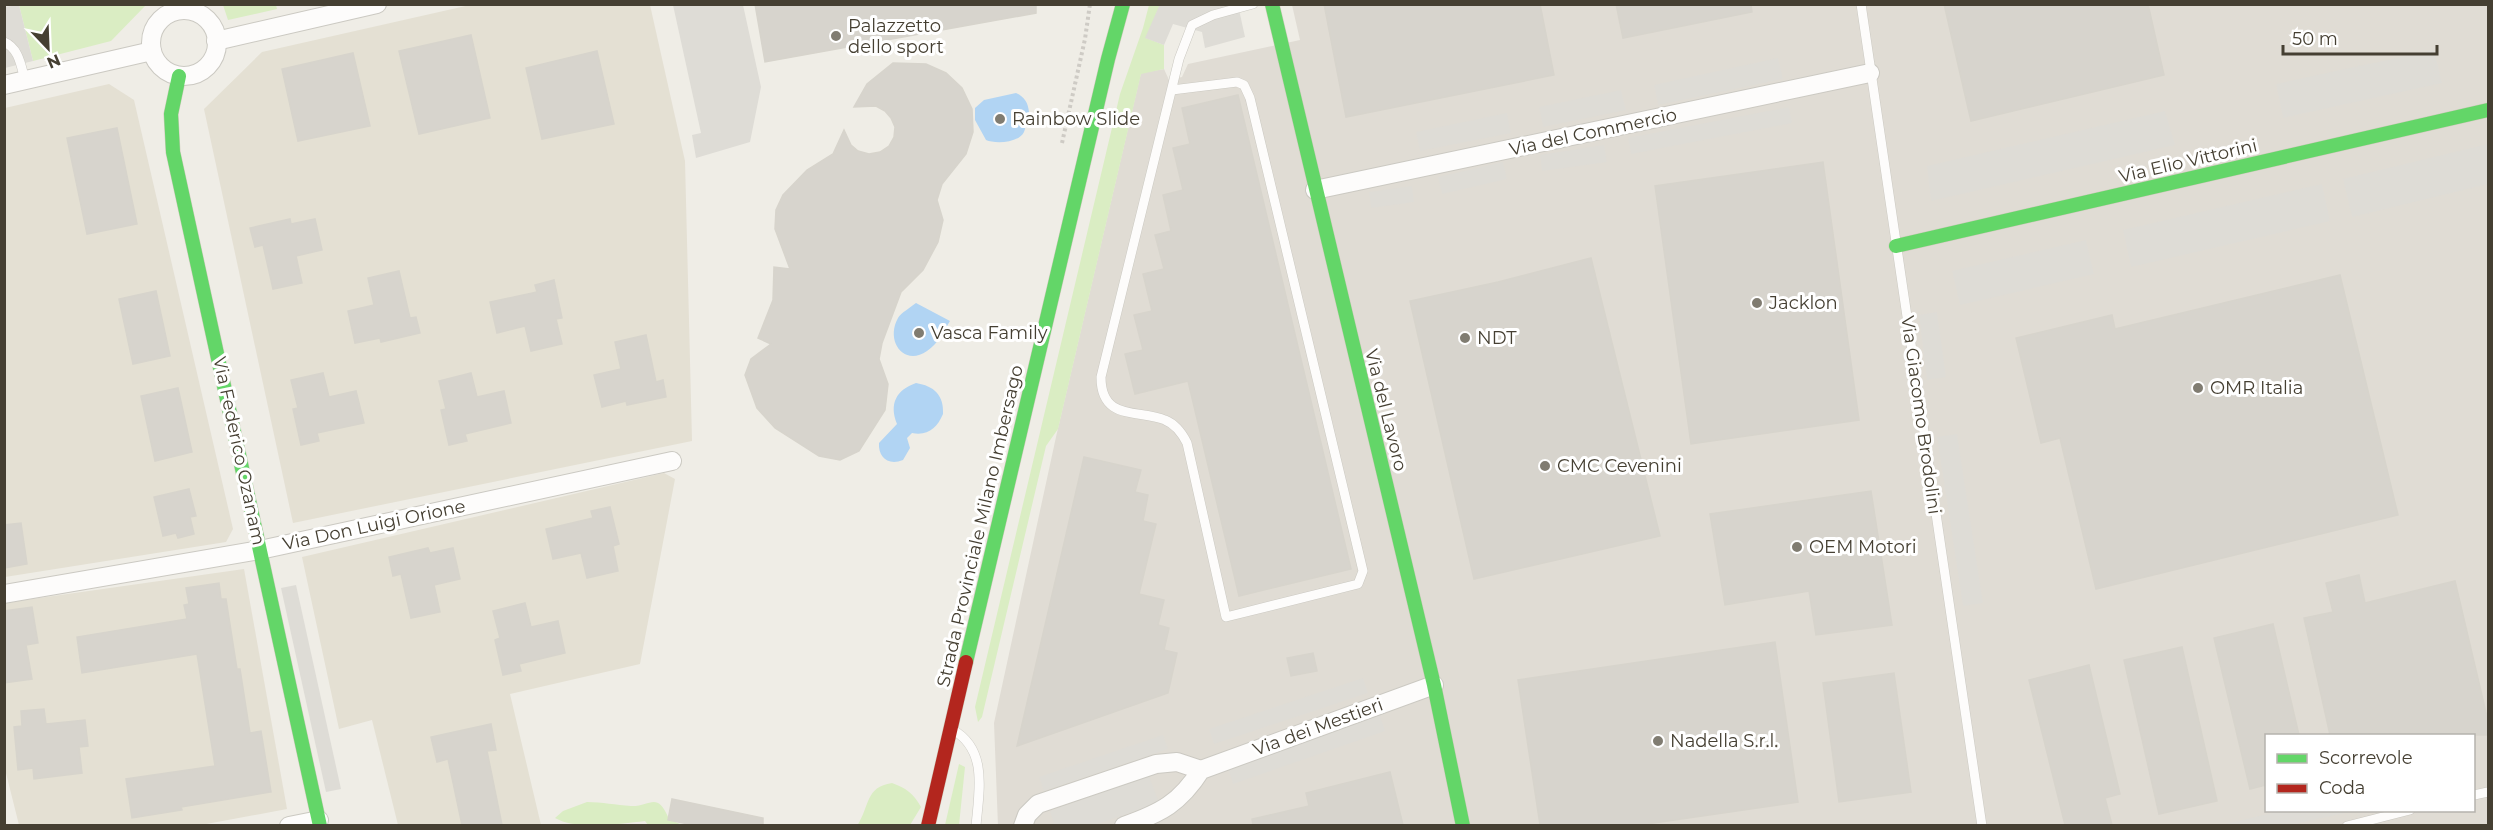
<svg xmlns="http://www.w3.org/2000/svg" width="2493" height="830" font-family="Montserrat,sans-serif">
  <rect width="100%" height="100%" fill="#efede6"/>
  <!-- residential -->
  <g fill="#e4e0d3">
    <path d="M470,5H650L685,161L692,441L293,523L204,109L262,52Z"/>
    <path d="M109,84L134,100L233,529L226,542L5,577V108Z"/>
    <path d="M664,473L675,479L640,664L510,694L541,825H398L372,720L339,729L302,557Z"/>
    <path d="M244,569L287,809L201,825H19L5,769L4,603Z"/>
  </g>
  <!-- industrial -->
  <path fill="#e0dcd4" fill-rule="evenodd" d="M1292,5H2488V825L998,826L994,723L1056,437L1141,73L1164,69L1169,80L1182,77L1188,64L1300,40ZM2266,736H2474V810H2266Z"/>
  <!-- green -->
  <g fill="#daedc3">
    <path d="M19,5V4L146,5L111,41L33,61Z"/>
    <path d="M223,5H276L277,9L228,20Z"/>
    <path d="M1149,5H1160L1146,38L1164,45V69L1141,74L1058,429L1046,446L982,717L978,722L975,707L1120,94L1143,28Z"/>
    <path d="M959,764L965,767L959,825H945Z"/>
    <path d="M892,783C906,788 914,794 921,807L910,825L857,826C870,806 865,787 892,783Z"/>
    <path d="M587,802C602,802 616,805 631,806C650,807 657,790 669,819L682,825H648L645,821C621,824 575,830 555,818L563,811Z"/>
  </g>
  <!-- parking -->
  <g fill="#dedcd6">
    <path d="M1160,4L1238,5L1245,37L1205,48L1202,32L1173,24L1164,45L1145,38Z"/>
    <path d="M19,5L33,61L5,68L4,7Z"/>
    <path d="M673,5H743L761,87L750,142L696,158L692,135L701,133Z"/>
    <path d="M2434,50L2442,83L2283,118L2276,84Z"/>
    <path d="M1778,58L1783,79L1658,105L1654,85Z"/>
    <path d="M1621,90L1626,110L1543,127L1539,107Z"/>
    <path d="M1789,107L1792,123L1631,154L1628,138Z"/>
    <path d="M2165,111L2175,145L1931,201L1927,166Z"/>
    <path d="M1507,113L1511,133L1420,151L1416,132Z"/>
    <path d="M2488,144V184L2352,217L2343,179Z"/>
    <path d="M1604,145L1607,162L1542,171L1540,155Z"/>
    <path d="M1503,162L1507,179L1442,194L1438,177Z"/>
    <path d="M2322,184L2330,221L2131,267L2123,230Z"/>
    <path d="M1412,186L1414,202L1371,208L1369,192Z"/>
    <path d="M2086,240L2094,274L1960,305L1952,271Z"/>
    <path d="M1937,312L1946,377L1927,380L1919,315Z"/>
    <path d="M1957,434L1983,603L1963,606L1937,437Z"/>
    <path d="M296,585L341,789L326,792L281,588Z"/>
    <path d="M1363,678L1368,693L1214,744L1209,729Z"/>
    <path d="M1380,715L1385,731L1233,784L1228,768Z"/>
    <path d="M1163,735L1168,749L1044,791L1039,777Z"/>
    <path d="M1149,776L1159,803L1094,825L1048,826L1054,823L1050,811Z"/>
    <path d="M2284,810H2353V811L2291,825H2222Z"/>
  </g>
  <!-- water -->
  <g fill="#b1d4f3">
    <path d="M1016,93C1025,97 1028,103 1029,112C1025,119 1027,125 1024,132C1019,143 995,144 986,140L975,120V108L984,100Z"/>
    <path d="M916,303L950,321C944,331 938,344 927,351C904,367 885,341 898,318C901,313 911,307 916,303Z"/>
    <path d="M916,383C934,386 944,395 943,414C937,428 928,436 912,433L907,438L910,448L903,460C888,466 878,457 879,443L897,424C889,404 896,390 916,383Z"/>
  </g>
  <!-- building -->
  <g fill="#d7d4cd" stroke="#d7d4cc" stroke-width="1.5">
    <path d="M755,4H1036V13L765,62Z"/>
    <path d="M1324,4H1540L1554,75L1346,117Z"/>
    <path d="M1616,4H1751L1752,12L1623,38Z"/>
    <path d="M1944,4H2148L2164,75L1971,121Z"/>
    <path d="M471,35L490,118L419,134L399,51Z"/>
    <path d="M597,51L614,124L542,139L526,68Z"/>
    <path d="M353,53L370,126L298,141L282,69Z"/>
    <path d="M893,63L926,64L946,73L962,88L972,109L973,132L966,154L942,184L937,200L943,220L938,242L923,270L901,292L882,343L879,359L888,384L885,410L859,451L840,460L819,456L775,428L757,408L745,375L751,359L771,344L758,338L773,300L774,267L790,269L775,229L776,210L783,195L807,170L833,154L844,130L851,145L858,151L869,154L880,152L889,146L894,137L895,127L891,118L885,111L876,106L854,107L867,84Z"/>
    <path d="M1238,95L1351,569L1239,596L1188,381L1135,394L1125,354L1143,350L1134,315L1152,311L1143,274L1164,269L1155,235L1171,231L1163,195L1183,190L1173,148L1190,144L1182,108Z"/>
    <path d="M117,128L137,224L87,234L67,138Z"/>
    <path d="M1823,162L1859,420L1691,444L1655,186Z"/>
    <path d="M290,219L291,224L315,219L322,250L296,256L302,283L273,289L263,245L255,247L250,228Z"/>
    <path d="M1591,258L1660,536L1474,579L1410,301L1498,282Z"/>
    <path d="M399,271L410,318L416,317L420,333L381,342L380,338L355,343L348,311L374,305L368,278Z"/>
    <path d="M2340,275L2398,515L2096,589L2060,438L2041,443L2016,338L2112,315L2115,329Z"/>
    <path d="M554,280L562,318L556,319L562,344L531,351L525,326L497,333L490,302L537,292L535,285Z"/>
    <path d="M156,291L170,356L133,364L119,299Z"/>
    <path d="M646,335L656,382L663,380L666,397L627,405L626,401L602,407L594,375L621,369L615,342Z"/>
    <path d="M323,373L329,397L356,391L364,423L317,433L319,441L301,445L293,409L298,408L291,380Z"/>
    <path d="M471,373L477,397L504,391L511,423L465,434L467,441L449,445L441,410L446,409L439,381Z"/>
    <path d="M178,388L192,452L155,461L141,396Z"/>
    <path d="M1084,457L1141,470L1135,492L1148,495L1143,521L1156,524L1139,594L1164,600L1158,625L1169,628L1164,650L1177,653L1168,693L1017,746Z"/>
    <path d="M189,489L196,516L190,517L194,534L178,538L176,533L163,536L154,497Z"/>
    <path d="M1871,491L1892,625L1816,635L1809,591L1725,605L1710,514Z"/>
    <path d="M610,507L619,544L613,546L618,571L587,578L581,553L553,559L546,529L593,518L591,511Z"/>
    <path d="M21,523L27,564L4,568V525Z"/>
    <path d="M428,548L430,553L453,548L460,579L434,585L440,612L411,618L401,574L393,576L389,557Z"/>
    <path d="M2359,575L2365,603L2455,581L2488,721V735H2330L2304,618L2333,612L2326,583Z"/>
    <path d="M219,583L221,599H226L237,669H240L250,733L261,731L271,792L181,807L182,810L132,818L126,779L215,766L197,654L82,673L77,637L187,619L184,605L189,604L186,588Z"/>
    <path d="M525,603L531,627L558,621L565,653L519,664L521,671L503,675L495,640L500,638L493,611Z"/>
    <path d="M32,607L38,643L26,645L32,679L4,683V611Z"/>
    <path d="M2273,624L2299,735H2266V785L2250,789L2214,638Z"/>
    <path d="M1775,642L1798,802L1640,825H1540L1518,680Z"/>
    <path d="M2182,647L2217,801L2159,814L2124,660Z"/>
    <path d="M1313,653L1317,671L1291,676L1287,658Z"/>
    <path d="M2089,665L2120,794L2105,798L2112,825H2065L2029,680Z"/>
    <path d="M1894,673L1911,792L1839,802L1823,683Z"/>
    <path d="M44,709L46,724L85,720L88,746L79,747L82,773L34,779L33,768L18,770L14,727L22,726L21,711Z"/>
    <path d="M491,724L496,750L487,751L502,825H462L448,759L437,762L431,737Z"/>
    <path d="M1390,772L1403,825H1253L1252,819L1309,806L1306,793Z"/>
    <path d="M672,799L763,818V825H693L668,820Z"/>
  </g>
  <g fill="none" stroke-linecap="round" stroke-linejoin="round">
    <defs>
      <g id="lane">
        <path d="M1861,4L1982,826"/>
        <path d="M4,42C19,48 21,66 25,80"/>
        <path d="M1172,90L1237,82L1244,85L1250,98L1363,571L1358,584L1226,617L1187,443C1182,433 1175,424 1165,420C1140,409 1101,422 1101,377L1179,59L1192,25L1213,15L1253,4"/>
        <path d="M953,730C988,750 979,791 976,826"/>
        <path d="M2474,795L2488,792"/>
        <path d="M2347,826L2410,810"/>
      </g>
      <g id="street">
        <circle cx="184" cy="43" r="33"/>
        <path d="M216,41L377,4"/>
        <path d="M4,85L152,51"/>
        <path d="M1315,190L1870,73"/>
        <path d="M4,594L260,550L672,461"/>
        <path d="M289,826L319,820"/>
        <path d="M1023,826L1027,815L1038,804L1156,764L1177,762L1201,770"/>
        <path d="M1124,826C1161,813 1180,803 1201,770L1434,685"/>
      </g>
      <g id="fast">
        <path d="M1272,4L1434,685L1463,826"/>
        <path d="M179,76L171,114L173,152L320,826"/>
        <path d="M1896,246L2488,110"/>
        <path d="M966,662L1108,59L1123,4"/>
      </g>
      <path id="jam" d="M928,826L966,662"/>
    </defs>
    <!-- lane casing -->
    <use href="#lane" stroke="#cbc9c2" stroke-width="10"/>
    <!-- street casing -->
    <use href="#street" stroke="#cbc9c2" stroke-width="20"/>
    <!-- fast casing -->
    <use href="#fast" stroke="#cfcbbc" stroke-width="15"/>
    <!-- jam casing -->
    <use href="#jam" stroke="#cfcbbc" stroke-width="15"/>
    <!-- path -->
    <path stroke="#cecbc5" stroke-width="4" stroke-dasharray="3 3" stroke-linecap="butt" d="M1062,143L1085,39L1090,4"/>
    <!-- lane -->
    <use href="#lane" stroke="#fdfcfb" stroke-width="9"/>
    <!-- street -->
    <use href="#street" stroke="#fdfcfb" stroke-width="18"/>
    <!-- fast -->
    <use href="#fast" stroke="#63d668" stroke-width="14"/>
    <!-- jam -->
    <use href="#jam" stroke="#b3261e" stroke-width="14"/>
  </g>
  <!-- markers -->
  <g fill="#807c71" stroke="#fff" stroke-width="2">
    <circle cx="836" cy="36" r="6"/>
    <circle cx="1000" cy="119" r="6"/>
    <circle cx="1757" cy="303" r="6"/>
    <circle cx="919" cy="333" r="6"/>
    <circle cx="1465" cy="338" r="6"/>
    <circle cx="2198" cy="388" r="6"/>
    <circle cx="1545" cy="466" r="6"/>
    <circle cx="1797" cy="547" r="6"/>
    <circle cx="1658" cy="741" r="6"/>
  </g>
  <g text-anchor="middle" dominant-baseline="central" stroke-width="6" stroke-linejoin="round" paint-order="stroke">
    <!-- poi labels -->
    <g font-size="18" fill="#453f32" stroke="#fff" text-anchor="start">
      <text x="848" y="26">Palazzetto<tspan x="848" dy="21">dello sport</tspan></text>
      <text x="1012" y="119">Rainbow Slide</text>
      <text x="1769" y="303">Jacklon</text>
      <text x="931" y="333">Vasca Family</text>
      <text x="1477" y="338">NDT</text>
      <text x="2210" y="388">OMR Italia</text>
      <text x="1557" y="466">CMC Cevenini</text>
      <text x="1809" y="547">OEM Motori</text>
      <text x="1670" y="741">Nadella S.r.l.</text>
    </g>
    <!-- street labels -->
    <g font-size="18" fill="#453f32" stroke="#fff">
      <text transform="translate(1593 132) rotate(-12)">Via del Commercio</text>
      <text transform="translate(2188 161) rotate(-13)">Via Elio Vittorini</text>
      <text transform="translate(1386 410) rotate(76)">Via del Lavoro</text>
      <text transform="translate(1921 415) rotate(82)">Via Giacomo Brodolini</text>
      <text transform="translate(239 451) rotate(78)">Via Federico Ozanam</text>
      <text transform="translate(374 525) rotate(-12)">Via Don Luigi Orione</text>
      <text transform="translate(980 526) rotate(-77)">Strada Provinciale Milano Imbersago</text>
      <text transform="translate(1318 727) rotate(-20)">Via dei Mestieri</text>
    </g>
  </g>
  <!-- border -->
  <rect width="2493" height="830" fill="none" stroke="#453f32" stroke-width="12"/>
  <!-- legend -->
  <rect x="2265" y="734" width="210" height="78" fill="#ffffff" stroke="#b5b2ad" stroke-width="1.5"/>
  <rect x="2277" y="754" width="30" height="9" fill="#63d668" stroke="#b5b2ad" stroke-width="1.5"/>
  <text x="2319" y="764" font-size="18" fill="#453f32">Scorrevole</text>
  <rect x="2277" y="784" width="30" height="9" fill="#b3261e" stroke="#b5b2ad" stroke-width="1.5"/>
  <text x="2319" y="794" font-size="18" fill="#453f32">Coda</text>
  <!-- north arrow -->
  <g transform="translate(48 48) rotate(157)" stroke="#ffffff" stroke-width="4.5" paint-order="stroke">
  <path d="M0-4.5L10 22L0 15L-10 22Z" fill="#453f32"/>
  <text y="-9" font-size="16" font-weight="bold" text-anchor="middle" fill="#453f32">N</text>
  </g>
  <!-- scale -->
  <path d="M2283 45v9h154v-9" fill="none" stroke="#453f32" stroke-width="3"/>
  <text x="2292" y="45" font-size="18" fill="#453f32" stroke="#ffffff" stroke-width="4.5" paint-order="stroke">50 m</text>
</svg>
